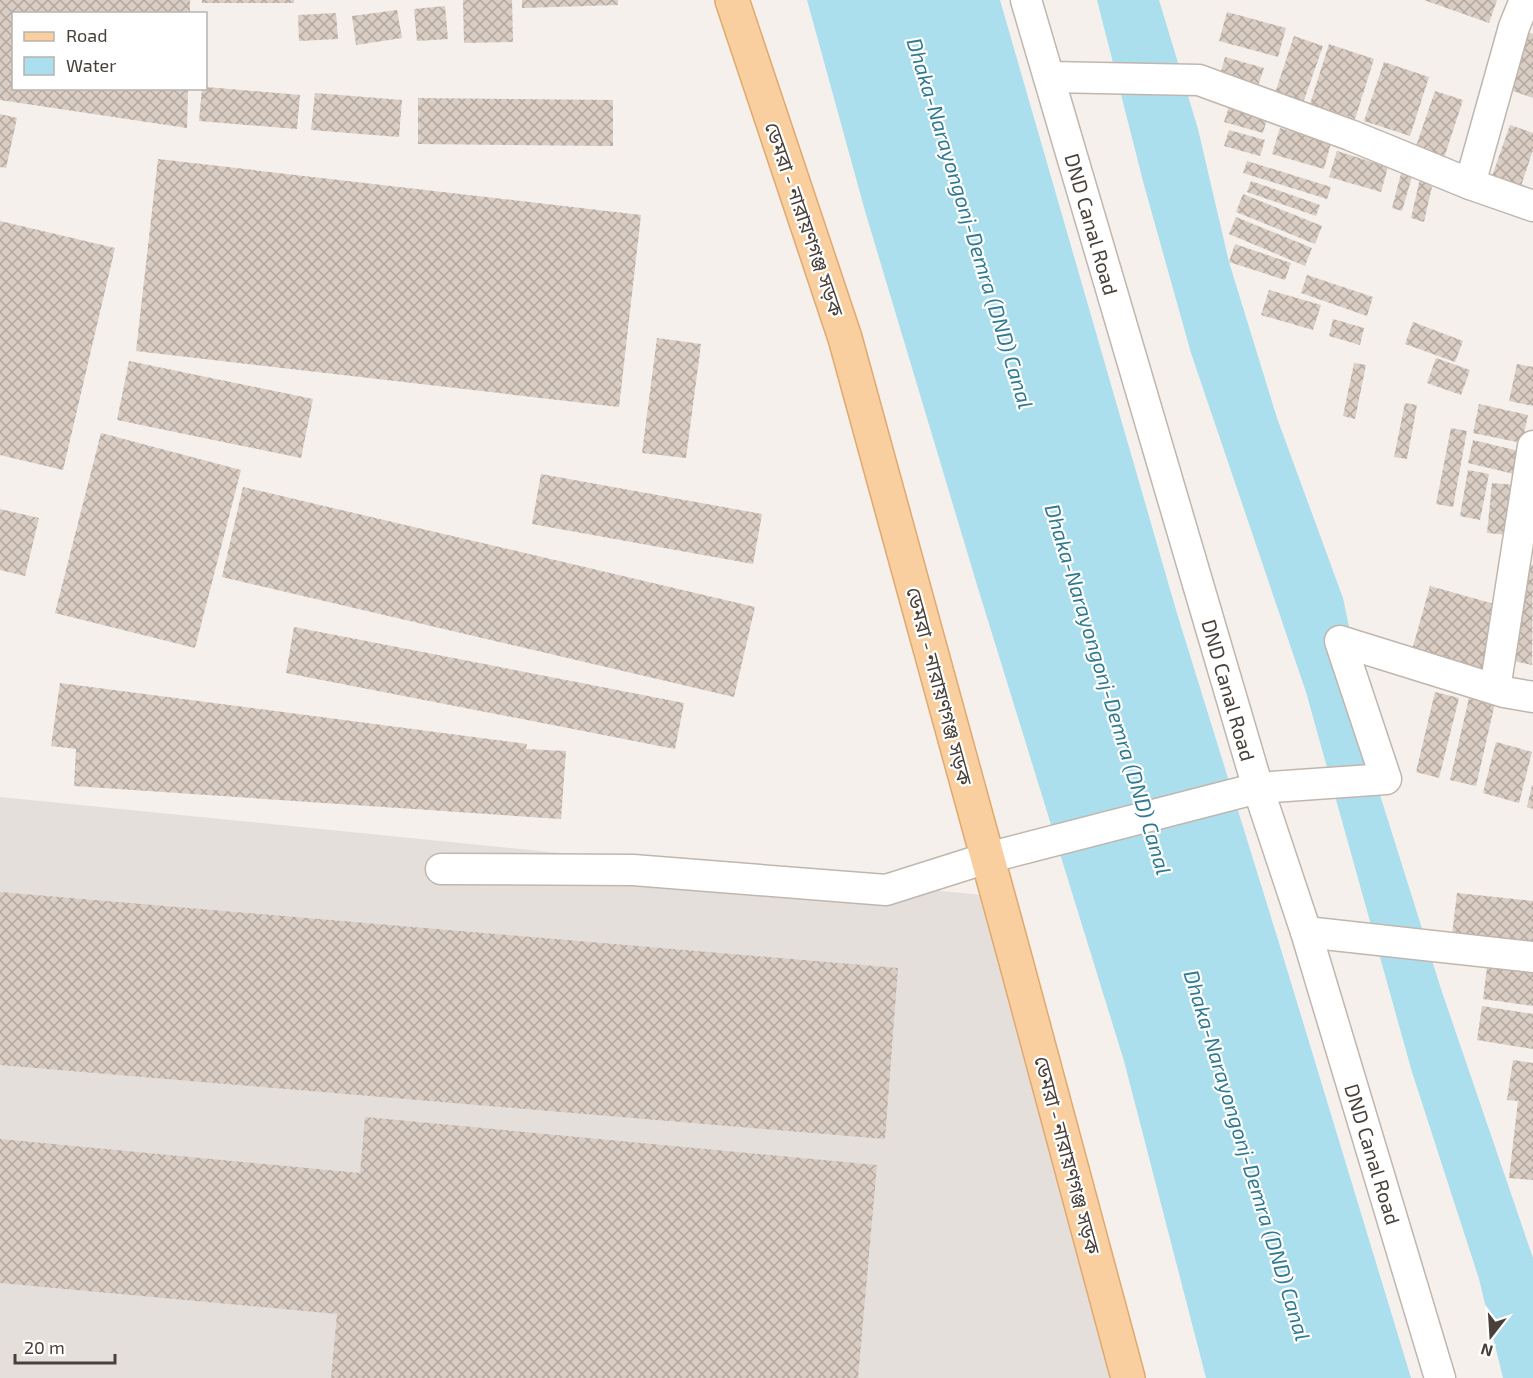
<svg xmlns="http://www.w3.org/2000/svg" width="1533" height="1378" font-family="'Exo 2','Noto Sans Bengali',sans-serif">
  <defs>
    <pattern id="building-cross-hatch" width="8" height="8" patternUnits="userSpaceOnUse" patternTransform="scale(1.5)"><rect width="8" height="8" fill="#d9cdc4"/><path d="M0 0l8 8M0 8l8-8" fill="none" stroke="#b2a8a0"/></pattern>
  </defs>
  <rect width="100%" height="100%" fill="#f5f0eb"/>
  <!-- industrial -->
  <path fill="#e5dfdc" d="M0,797L982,895L1110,1378H0Z"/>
  <!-- water -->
  <g fill="#abdfee">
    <path d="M807,0H1000L1176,610L1279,943L1411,1378H1206L1124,1061L977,585L865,211Z"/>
    <path d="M1097,0H1159L1198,129L1229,262L1277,418L1343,598L1357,665L1364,744L1441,989L1533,1258V1378H1503L1479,1279L1412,1072L1306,692L1191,353L1144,185Z"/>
  </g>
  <!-- building -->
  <g fill="url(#building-cross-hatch)">
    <path d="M0,0H190V14H14V88H188L187,128L0,100Z"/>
    <rect x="202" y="0" width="92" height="3"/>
    <path d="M463,0H512L513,42L464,43Z"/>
    <path d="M522,0H618V5L522,8Z"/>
    <path d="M1424,0H1497L1489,23Z"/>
    <path d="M445,6L448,39L417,41L414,9Z"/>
    <path d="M397,10L402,38L356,45L352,16Z"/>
    <path d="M1227,12L1286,28L1278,57L1219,41Z"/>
    <path d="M336,13L338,39L299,41L298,15Z"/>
    <path d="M1523,30L1533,34V98L1504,88Z"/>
    <path d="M1294,36L1323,46L1303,103L1275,93Z"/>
    <path d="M1329,44L1374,59L1355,119L1310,104Z"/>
    <path d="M1225,57L1264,68L1258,86L1220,75Z"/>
    <path d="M1384,62L1429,77L1410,136L1364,121Z"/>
    <path d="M206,87L300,95L297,129L199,121L202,88H206Z"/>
    <path d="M1435,91L1463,100L1444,158L1415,149Z"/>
    <path d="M315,93L402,100L399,137L311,130Z"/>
    <path d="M418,98L613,100V146L418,144Z"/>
    <path d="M1230,104L1268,115L1263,133L1224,122Z"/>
    <path d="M0,114L17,118L6,168L0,167Z"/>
    <path d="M1510,125L1533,133V150L1519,192L1490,182Z"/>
    <path d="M1280,128L1331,143L1324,169L1272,154Z"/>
    <path d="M1229,130L1265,140L1260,156L1224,146Z"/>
    <path d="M1337,151L1388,167L1381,192L1329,177Z"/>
    <path d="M158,159L641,215L619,407L136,351Z"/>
    <path d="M1247,161L1331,187L1327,199L1243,173Z"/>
    <path d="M1402,170L1413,173L1402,211L1392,208Z"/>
    <path d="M1421,174L1434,178L1424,222L1411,218Z"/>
    <path d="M1251,181L1320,205L1316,216L1247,192Z"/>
    <path d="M1243,194L1322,226L1315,244L1236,212Z"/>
    <path d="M1236,217L1312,248L1305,266L1229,234Z"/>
    <path d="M0,221L115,248L63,470L0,455Z"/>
    <path d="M1235,244L1291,263L1285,280L1229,262Z"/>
    <path d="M1307,275L1373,297L1367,316L1301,293Z"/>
    <path d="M1269,290L1321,305L1313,330L1261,315Z"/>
    <path d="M1333,319L1364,328L1360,345L1329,336Z"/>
    <path d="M1413,322L1463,341L1455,362L1405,344Z"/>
    <path d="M657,338L701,344L686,458L642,453Z"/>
    <path d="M1436,358L1470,370L1461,395L1427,383Z"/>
    <path d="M129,361L313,399L301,458L117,420Z"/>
    <path d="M1354,363L1366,365L1355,419L1343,416Z"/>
    <path d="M1517,364L1533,367V406L1509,401Z"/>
    <path d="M1405,403L1417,405L1407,459L1394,457Z"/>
    <path d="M1479,404L1528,415L1522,443L1473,433Z"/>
    <path d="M1451,428L1467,431L1453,507L1436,504Z"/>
    <path d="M101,433L241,470L195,648L55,613Z"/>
    <path d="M1473,440L1523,452L1518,475L1468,463Z"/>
    <path d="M1468,470L1489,474L1480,520L1460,516Z"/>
    <path d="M541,474L762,514L753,564L532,524Z"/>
    <path d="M1492,483L1515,485L1510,535L1487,533Z"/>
    <path d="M243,487L755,607L734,697L222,577Z"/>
    <path d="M0,509L39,518L25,576L0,570Z"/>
    <path d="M1527,564L1533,565L1532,665L1505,659Z"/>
    <path d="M1430,586L1505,607L1487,671L1412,650Z"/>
    <path d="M294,627L684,703L675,749L286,673Z"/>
    <path d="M60,683L527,744L526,749L566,751L561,819L74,786L76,749L51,746Z"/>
    <path d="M1435,692L1459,698L1439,778L1416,772Z"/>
    <path d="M1469,698L1495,703L1476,786L1450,780Z"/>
    <path d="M1496,742L1532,752L1519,803L1483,793Z"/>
    <path d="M1532,785H1533V809L1527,807Z"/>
    <path d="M0,892L898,968L885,1139L0,1065Z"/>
    <path d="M1457,893L1533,901V945L1452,935Z"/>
    <path d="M1488,960L1533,966V1006L1483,999Z"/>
    <path d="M1482,1006L1533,1014V1049L1477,1040Z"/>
    <path d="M1513,1060L1533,1063V1180L1509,1178L1518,1101L1507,1100Z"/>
    <path d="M365,1117L877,1165L858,1378H331L337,1314L0,1283V1139L360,1173Z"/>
  </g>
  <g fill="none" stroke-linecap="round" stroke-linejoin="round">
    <defs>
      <g id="street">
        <path d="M1026,0L1258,788L1306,932L1440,1378"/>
        <path d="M1049,77L1199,80L1350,135L1470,184L1533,206"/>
        <path d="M1470,184L1514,27L1525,0"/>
        <path d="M1495,689L1533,446"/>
        <path d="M441,869L633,870L886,890L987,858L1258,788L1386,779L1340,641L1504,692L1533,697"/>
        <path d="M1306,932L1533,957"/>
      </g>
      <path id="primary" d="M732,0L845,338L1015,958L1128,1378"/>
    </defs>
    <!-- street casing -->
    <use href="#street" stroke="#c0b6ae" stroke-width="33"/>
    <!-- primary casing -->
    <use href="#primary" stroke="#dfa96f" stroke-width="36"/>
    <!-- street -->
    <use href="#street" stroke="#fff" stroke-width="30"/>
    <!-- primary -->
    <use href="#primary" stroke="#facf9f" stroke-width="33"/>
  </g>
  <g text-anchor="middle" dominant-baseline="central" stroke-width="4.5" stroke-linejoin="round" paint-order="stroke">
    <!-- street labels -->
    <g font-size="20" fill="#494039" stroke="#fff">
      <text transform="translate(805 219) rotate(71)">ডেমরা - নারায়ণগঞ্জ সড়ক</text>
      <text transform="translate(1092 224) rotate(74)">DND Canal Road</text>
      <text transform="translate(940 686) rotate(75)">ডেমরা - নারায়ণগঞ্জ সড়ক</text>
      <text transform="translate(1229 690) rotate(74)">DND Canal Road</text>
      <text transform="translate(1373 1154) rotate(73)">DND Canal Road</text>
      <text transform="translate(1068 1155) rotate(75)">ডেমরা - নারায়ণগঞ্জ সড়ক</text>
    </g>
    <!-- water labels -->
    <g font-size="21" font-style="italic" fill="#2f7a92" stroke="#fff">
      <text transform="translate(971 223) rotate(73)">Dhaka-Narayongonj-Demra (DND) Canal</text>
      <text transform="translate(1109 689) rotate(73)">Dhaka-Narayongonj-Demra (DND) Canal</text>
      <text transform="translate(1248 1155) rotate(73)">Dhaka-Narayongonj-Demra (DND) Canal</text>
    </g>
  </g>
  <!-- legend -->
  <rect x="12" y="12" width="195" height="78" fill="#ffffff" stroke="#b6b3b0" stroke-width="1.5"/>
  <rect x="24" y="32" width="30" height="9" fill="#facf9f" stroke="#b6b3b0" stroke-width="1.5"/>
  <text x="66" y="42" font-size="18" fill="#494039">Road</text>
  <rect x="24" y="57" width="30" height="18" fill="#abdfee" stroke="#b6b3b0" stroke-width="1.5"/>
  <text x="66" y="72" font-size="18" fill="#494039">Water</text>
  <!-- north arrow -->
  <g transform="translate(1491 1336) rotate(197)" stroke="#ffffff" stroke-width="4.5" paint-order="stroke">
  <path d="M0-4.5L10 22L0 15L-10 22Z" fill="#494039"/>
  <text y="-9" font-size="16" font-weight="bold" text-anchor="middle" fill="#494039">N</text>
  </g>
  <!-- scale -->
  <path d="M15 1354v9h100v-9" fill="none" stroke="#494039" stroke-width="3"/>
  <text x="24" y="1354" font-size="18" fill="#494039" stroke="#ffffff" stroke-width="4.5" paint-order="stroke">20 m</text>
</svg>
